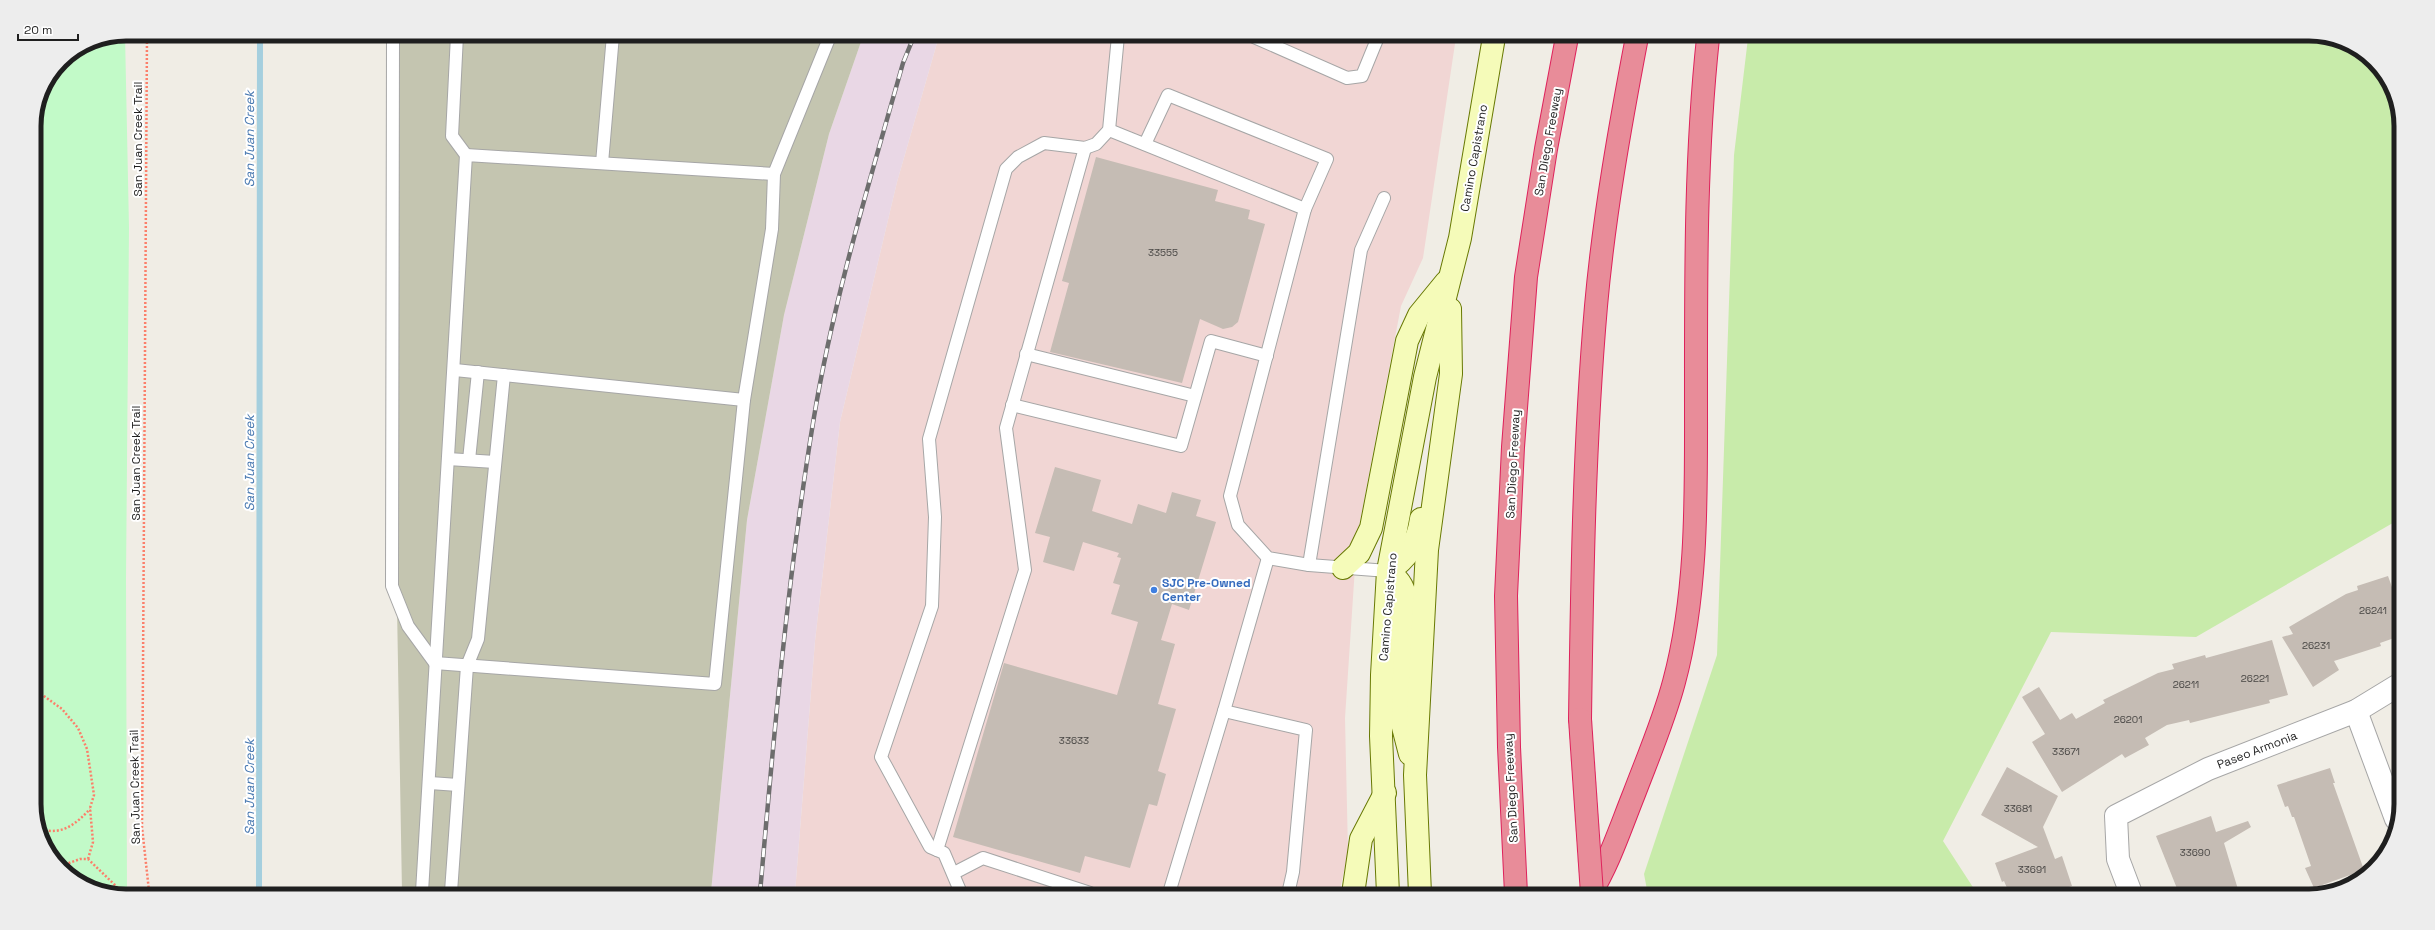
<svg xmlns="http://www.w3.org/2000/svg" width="2435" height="930" font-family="'Space Grotesk',sans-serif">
  <rect width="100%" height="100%" fill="#f0ede5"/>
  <!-- commercial -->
  <path fill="#f1d6d4" d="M939,36L1456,37L1423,258L1401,306L1357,537L1345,718L1348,852L1339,894L795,893L815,641L840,422L897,182Z"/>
  <!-- industrial -->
  <path fill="#e9d7e5" d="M863,36H939L897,182L840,422L815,641L795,893L711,892L747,520L784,315L829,134Z"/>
  <!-- construction -->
  <path fill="#c4c5b0" d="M387,35L863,36L829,134L784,315L747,520L711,892H402Z"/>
  <!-- grass -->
  <path fill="#c8ebaa" d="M1748,38L2339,39L2382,70L2401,120L2398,520L2196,637L2051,632L1943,841L1978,895H1648L1644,874L1717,655L1734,155Z"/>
  <!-- park -->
  <path fill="#c2fac8" d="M125,34L129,228L126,580L127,891H96L53,860L34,810V120L41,90L61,61L91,41Z"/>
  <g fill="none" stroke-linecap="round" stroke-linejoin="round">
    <!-- stream -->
    <path stroke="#a5cfde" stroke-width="6" d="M259,891L260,34"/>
  </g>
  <!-- building -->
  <g fill="#c5bcb4">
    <path d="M1096,157L1218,190L1215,201L1250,210L1248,219L1265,224L1238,322L1232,327L1223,329L1200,319L1182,383L1050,352L1069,283L1062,281Z"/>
    <path d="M1055,467L1101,480L1092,511L1132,524L1138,504L1166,513L1172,492L1201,500L1196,516L1216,522L1189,610L1172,604L1161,640L1175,644L1158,704L1176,709L1158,771L1166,774L1157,806L1149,804L1130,868L1085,856L1080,873L953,837L1004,663L1117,695L1138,622L1111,614L1120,585L1113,583L1121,558L1117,557L1119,553L1083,542L1074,571L1043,562L1050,537L1035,533Z"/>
    <path d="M2388,576L2398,604L2397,637L2380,643L2381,646L2334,661L2339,670L2313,687L2282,637L2293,634L2289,627L2306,617L2346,594L2358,590L2357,586Z"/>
    <path d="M2272,640L2288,695L2269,700L2270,703L2190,723L2189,720L2167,725L2145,738L2149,745L2125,758L2122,754L2062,792L2032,742L2045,734L2022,697L2039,687L2060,720L2072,713L2076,719L2105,703L2103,700L2158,673L2174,669L2172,664L2176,663L2205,655L2206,658Z"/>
    <path d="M2007,767L2058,796L2043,827L2055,859L2062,856L2072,886L2046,895H2010L2004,881L2002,882L1995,863L2038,847L1981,815Z"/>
    <path d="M2330,768L2335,783H2333L2364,870L2314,888L2305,868L2311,866L2294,817H2292L2288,806L2285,807L2277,785Z"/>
    <path d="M2211,816L2216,832L2248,821L2251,827L2224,843L2240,896H2180L2156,836Z"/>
  </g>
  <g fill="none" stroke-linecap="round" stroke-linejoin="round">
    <defs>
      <g id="service">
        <path d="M393,35L392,586L408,626L435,663L715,684L744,400L772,229L774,174L830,36"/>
        <path d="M457,35L452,136L466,155"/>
        <path d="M1254,37L1347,78L1362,76L1378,37"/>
        <path d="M1109,130L1305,209L1230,496L1238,525L1268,558L1309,565L1388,571"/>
        <path d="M1145,144L1168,95L1327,159L1305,209"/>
        <path d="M602,163L613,35"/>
        <path d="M1026,354L1195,396"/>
        <path d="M455,370L744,400"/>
        <path d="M1012,405L1181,446L1211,341L1267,356"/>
        <path d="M448,459L495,462"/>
        <path d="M469,460L478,372"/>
        <path d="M1268,558L1224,711L1306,730L1293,872L1288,894"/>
        <path d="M1309,565L1361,250L1384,198"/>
        <path d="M430,783L458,785"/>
        <path d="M937,850L1025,570L1006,428L1085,148"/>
        <path d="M954,873L983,858L1090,893"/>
        <path d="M422,892L466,155L774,174"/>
        <path d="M451,892L467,666L478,639L504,375"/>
        <path d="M961,893L944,853L930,847L881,757L932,606L935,517L929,439L1006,169L1018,157L1044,143L1085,148L1096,144L1109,130L1118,36"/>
        <path d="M1169,893L1224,711"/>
      </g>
      <g id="minor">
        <path d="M2356,711L2396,819"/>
        <path d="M2132,896L2118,859L2116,816L2208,769L2356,711L2397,686"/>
      </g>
      <g id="secondary">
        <path d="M1343,568L1359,553L1371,528L1407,341L1419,315L1446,282"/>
        <path d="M1410,754L1402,723L1400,695L1407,605C1405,589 1401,581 1388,571C1408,559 1418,541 1421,519"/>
        <path d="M1353,894L1361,839L1385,793"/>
        <path d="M1388,894L1381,736L1382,675L1388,571L1425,377L1460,238L1494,37"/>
        <path d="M1420,894L1415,775L1427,550L1451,374L1450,309"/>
      </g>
      <g id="motorway">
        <path d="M1580,719C1582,581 1584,444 1596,306C1604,216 1620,126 1637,37"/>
        <path d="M1516,894L1509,747L1506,596L1513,447L1526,277L1546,149L1567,37"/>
        <path d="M1590,894C1609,863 1620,829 1634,794C1648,757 1664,720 1674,682C1698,593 1696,494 1696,402C1696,281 1695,159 1708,38"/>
      </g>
    </defs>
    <!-- service casing -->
    <use href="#service" stroke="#a6a6a6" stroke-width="14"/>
    <!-- minor casing -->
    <use href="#minor" stroke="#a6a6a6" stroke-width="24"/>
    <!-- secondary casing -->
    <use href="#secondary" stroke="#687903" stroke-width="24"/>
    <!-- motorway casing -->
    <use href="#motorway" stroke="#de225b" stroke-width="24"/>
    <!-- path -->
    <g stroke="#fc7f6a" stroke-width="2.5" stroke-dasharray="2 2" stroke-linecap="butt">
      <path d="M147,34L142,827L149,891"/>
      <path d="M34,689L62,709L78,728L87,749L94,795L90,808L93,842L88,859"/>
      <path d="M41,829C62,836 77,823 90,809"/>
      <path d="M61,866L80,859H88L118,888L133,891"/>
    </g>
    <!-- service -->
    <use href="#service" stroke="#fff" stroke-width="12"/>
    <!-- minor -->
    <use href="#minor" stroke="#fff" stroke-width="22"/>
    <!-- secondary -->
    <use href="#secondary" stroke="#f5fbb9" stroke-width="22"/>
    <!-- motorway -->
    <use href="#motorway" stroke="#e88c99" stroke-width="22"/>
    <defs>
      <path id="rail" d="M760,893C774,733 788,574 814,417C834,297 870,180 903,63L914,36"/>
    </defs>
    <!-- rail casing -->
    <use href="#rail" stroke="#6d6d6d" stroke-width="4.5"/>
    <!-- rail -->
    <use href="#rail" stroke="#fff" stroke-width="3" stroke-dasharray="9" stroke-linecap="butt"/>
    <defs>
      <path id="motorway-bridge" d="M1580,719L1592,894"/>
    </defs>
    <!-- motorway-bridge casing -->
    <use href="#motorway-bridge" stroke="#de225b" stroke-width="24" stroke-linecap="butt"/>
    <!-- motorway-bridge -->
    <use href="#motorway-bridge" stroke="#e88c99" stroke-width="22"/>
  </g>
  <!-- markers -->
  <circle fill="#3f7fe0" stroke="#fff" stroke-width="1.5" cx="1154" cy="590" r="4"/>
  <g text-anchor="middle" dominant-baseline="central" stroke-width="4" stroke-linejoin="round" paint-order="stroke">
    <!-- number labels -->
    <g font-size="10" fill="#484644">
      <text x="1163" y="252">33555</text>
      <text x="2373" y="610">26241</text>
      <text x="2316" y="645">26231</text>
      <text x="2255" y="678">26221</text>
      <text x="2186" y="684">26211</text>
      <text x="2128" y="719">26201</text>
      <text x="1074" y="740">33633</text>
      <text x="2066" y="751">33671</text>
      <text x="2018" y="808">33681</text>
      <text x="2195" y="852">33690</text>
      <text x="2032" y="869">33691</text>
    </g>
    <!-- street labels -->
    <g font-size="12" fill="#1f1f1f" stroke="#fff">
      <text transform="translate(138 139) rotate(-90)">San Juan Creek Trail</text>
      <text transform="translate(1548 142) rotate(-80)">San Diego Freeway</text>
      <text transform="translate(1474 158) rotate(-80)">Camino Capistrano</text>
      <text transform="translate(136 463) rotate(-90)">San Juan Creek Trail</text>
      <text transform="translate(1513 464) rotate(-87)">San Diego Freeway</text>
      <text transform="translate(1388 607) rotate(-85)">Camino Capistrano</text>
      <text transform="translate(2257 750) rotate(-21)">Paseo Armonia</text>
      <text transform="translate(135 787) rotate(-91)">San Juan Creek Trail</text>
      <text transform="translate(1511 788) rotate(-93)">San Diego Freeway</text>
    </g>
    <!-- shop labels -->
    <g font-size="12" font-weight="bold" fill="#366cbe" stroke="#fff" text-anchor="start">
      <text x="1162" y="583">SJC Pre-Owned<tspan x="1162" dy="14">Center</tspan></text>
    </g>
    <!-- water labels -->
    <g font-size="13" font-style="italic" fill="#4979b1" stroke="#fff">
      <text transform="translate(249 139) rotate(-90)">San Juan Creek</text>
      <text transform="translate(249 463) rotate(-90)">San Juan Creek</text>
      <text transform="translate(249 787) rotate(-90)">San Juan Creek</text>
    </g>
  </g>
  <!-- crop -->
  <path d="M0 0H2435V930H0ZM126 41H2309A85 85 0 0 1 2394 126V804A85 85 0 0 1 2309 889H126A85 85 0 0 1 41 804V126A85 85 0 0 1 126 41Z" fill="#ededed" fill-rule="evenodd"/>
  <path fill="none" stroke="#1f1f1f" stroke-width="5" d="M126 41H2309A85 85 0 0 1 2394 126V804A85 85 0 0 1 2309 889H126A85 85 0 0 1 41 804V126A85 85 0 0 1 126 41Z"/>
  <!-- scale -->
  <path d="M18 34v6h60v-6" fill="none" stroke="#1f1f1f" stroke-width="2"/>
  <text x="24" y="34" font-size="12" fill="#1f1f1f" stroke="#ffffff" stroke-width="3" paint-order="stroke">20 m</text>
</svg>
